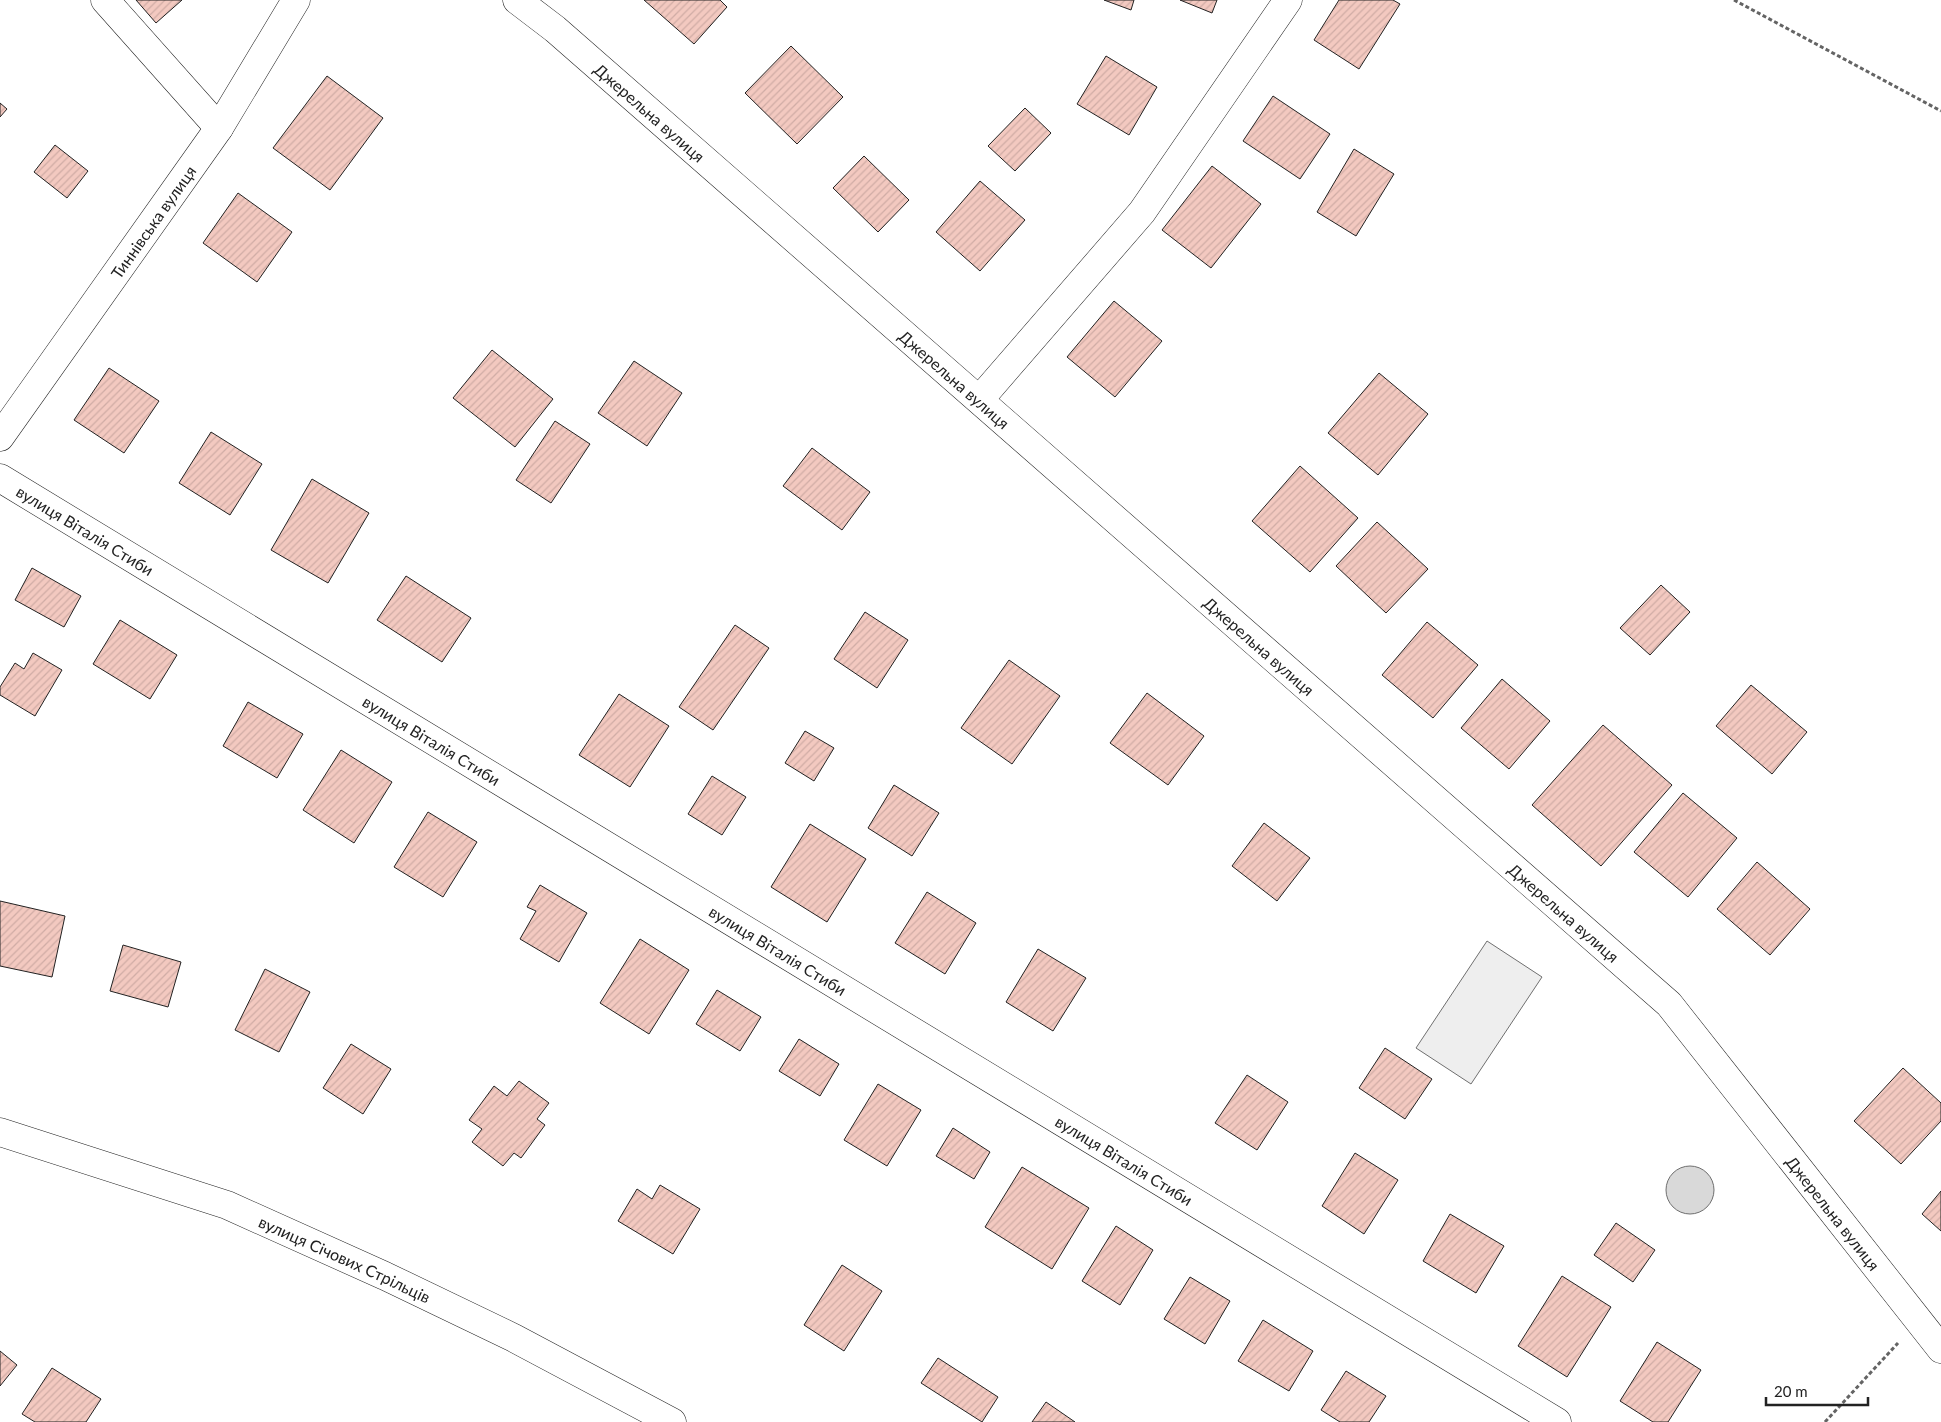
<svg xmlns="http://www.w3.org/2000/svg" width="1941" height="1422" font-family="Lato,sans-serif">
  <defs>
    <pattern id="building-hatch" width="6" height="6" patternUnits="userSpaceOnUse" patternTransform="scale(1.25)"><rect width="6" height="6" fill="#f3c9c0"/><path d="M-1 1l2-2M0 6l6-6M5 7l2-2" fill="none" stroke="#d0aca5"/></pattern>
  </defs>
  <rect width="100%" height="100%" fill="#fff"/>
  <!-- green -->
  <path fill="#eee" stroke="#6f6f6f" d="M1487,941L1542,977L1471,1084L1416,1048Z"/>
  <!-- water -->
  <circle fill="#d9d9d9" stroke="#6f6f6f" cx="1690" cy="1190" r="24"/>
  <!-- building -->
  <g fill="url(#building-hatch)" stroke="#222">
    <path d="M136,0H182L156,23Z"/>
    <path d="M644,0H720L727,7L694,44Z"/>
    <path d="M1104,0H1134L1131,10Z"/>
    <path d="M1180,0H1217L1212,13Z"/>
    <path d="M1339,0H1393L1400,4L1359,69L1314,40Z"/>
    <path d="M791,46L843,97L797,144L745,93Z"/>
    <path d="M1106,56L1157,87L1129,135L1077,104Z"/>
    <path d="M327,76L383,118L330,190L273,148Z"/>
    <path d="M1273,96L1330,134L1300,179L1243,141Z"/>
    <path d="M0,103L7,109L0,117Z"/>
    <path d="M1025,108L1051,133L1015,171L988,146Z"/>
    <path d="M55,145L88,171L67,198L34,172Z"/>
    <path d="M1354,149L1394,174L1356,236L1317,212Z"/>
    <path d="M864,156L909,200L878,232L833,188Z"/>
    <path d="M1212,166L1261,204L1211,268L1162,230Z"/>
    <path d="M980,181L1025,220L980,271L936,232Z"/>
    <path d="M238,193L292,232L257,282L203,243Z"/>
    <path d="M1114,301L1162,341L1115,397L1067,357Z"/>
    <path d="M492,350L553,399L515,447L453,398Z"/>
    <path d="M634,361L682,393L647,446L598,413Z"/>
    <path d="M109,368L159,401L124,453L74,420Z"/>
    <path d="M1379,373L1428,414L1378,475L1328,433Z"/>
    <path d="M555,421L590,444L551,503L516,480Z"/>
    <path d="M211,432L262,464L230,515L179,483Z"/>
    <path d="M812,448L870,492L842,530L783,486Z"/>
    <path d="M1300,466L1358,518L1310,572L1252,521Z"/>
    <path d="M312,479L369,513L328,583L271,550Z"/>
    <path d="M1377,522L1428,569L1386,613L1336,566Z"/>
    <path d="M32,568L81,596L64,627L15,600Z"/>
    <path d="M406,576L471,618L442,662L377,620Z"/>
    <path d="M1661,585L1690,612L1650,655L1620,628Z"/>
    <path d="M865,612L908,640L877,688L834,659Z"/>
    <path d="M120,620L177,655L150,699L93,664Z"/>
    <path d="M1427,622L1478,665L1433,718L1382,675Z"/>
    <path d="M735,625L769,648L713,730L679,707Z"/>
    <path d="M33,653L62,670L35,716L0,695V687L15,663L24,669Z"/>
    <path d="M1009,660L1060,696L1012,764L961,728Z"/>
    <path d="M1502,679L1550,721L1509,769L1461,728Z"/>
    <path d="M1751,685L1807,732L1772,774L1716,726Z"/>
    <path d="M1147,693L1204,736L1168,785L1110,743Z"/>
    <path d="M619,694L669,726L630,787L579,755Z"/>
    <path d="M248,702L303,734L277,778L223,746Z"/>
    <path d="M1603,725L1672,785L1601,866L1532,805Z"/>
    <path d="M805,731L834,748L814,781L785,763Z"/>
    <path d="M341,750L392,782L354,843L303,810Z"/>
    <path d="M712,776L746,797L722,835L688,814Z"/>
    <path d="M894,785L939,813L912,856L868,828Z"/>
    <path d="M1683,793L1737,838L1688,897L1634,852Z"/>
    <path d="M428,812L477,842L443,897L394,867Z"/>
    <path d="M1264,823L1310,858L1277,901L1232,866Z"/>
    <path d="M810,824L866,859L827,922L771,887Z"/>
    <path d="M1757,862L1810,909L1770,955L1717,909Z"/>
    <path d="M540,885L587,913L559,962L520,939L536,911L527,907Z"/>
    <path d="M927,892L976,923L945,974L895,943Z"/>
    <path d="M0,901L65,916L52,977L0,966Z"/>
    <path d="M640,939L689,970L649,1034L600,1003Z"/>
    <path d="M123,945L181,962L168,1007L110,991Z"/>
    <path d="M1038,949L1086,978L1053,1031L1006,1002Z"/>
    <path d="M265,969L310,992L279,1052L235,1030Z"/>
    <path d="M717,990L761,1017L740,1051L696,1024Z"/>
    <path d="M799,1039L839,1064L820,1096L779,1071Z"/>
    <path d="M351,1044L391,1069L363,1114L323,1088Z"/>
    <path d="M1385,1048L1432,1079L1405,1119L1359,1088Z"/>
    <path d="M1903,1068L1941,1103V1121L1901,1164L1854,1121Z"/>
    <path d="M1247,1075L1288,1102L1257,1150L1215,1123Z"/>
    <path d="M519,1081L549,1103L537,1119L545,1125L521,1158L514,1153L503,1166L472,1142L482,1129L469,1120L494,1086L507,1096Z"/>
    <path d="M878,1084L921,1110L887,1166L844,1140Z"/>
    <path d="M953,1128L990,1152L974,1179L936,1156Z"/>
    <path d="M1355,1153L1398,1180L1364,1234L1322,1206Z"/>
    <path d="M1022,1167L1089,1208L1052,1269L985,1227Z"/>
    <path d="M660,1185L700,1209L673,1254L618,1221L637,1189L652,1199Z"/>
    <path d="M1941,1191V1231L1922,1214Z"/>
    <path d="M1450,1214L1504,1246L1476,1293L1423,1261Z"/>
    <path d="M1616,1223L1655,1250L1633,1282L1594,1255Z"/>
    <path d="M1116,1226L1153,1250L1120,1305L1082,1281Z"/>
    <path d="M842,1265L882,1291L844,1351L804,1325Z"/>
    <path d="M1562,1276L1611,1307L1567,1377L1518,1346Z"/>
    <path d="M1190,1277L1230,1301L1205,1344L1164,1319Z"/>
    <path d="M1263,1320L1313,1351L1289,1391L1238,1361Z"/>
    <path d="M1657,1342L1701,1370L1668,1422H1653L1620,1401Z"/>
    <path d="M0,1351L17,1365L0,1386Z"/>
    <path d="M938,1358L998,1397L982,1422L921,1383Z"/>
    <path d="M52,1368L101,1399L86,1422H35L22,1414Z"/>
    <path d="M1346,1371L1386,1396L1369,1422H1340L1321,1410Z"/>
    <path d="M1046,1402L1075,1422H1032Z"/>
  </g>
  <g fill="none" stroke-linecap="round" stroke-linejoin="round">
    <defs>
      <g id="minor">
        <path d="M105,0L219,128"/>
        <path id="s1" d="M517,0L555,29L1669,1004L1941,1349"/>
        <path d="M980,399L1142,212L1288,0"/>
        <path id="s2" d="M0,437L219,128L296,0"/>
        <path id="s3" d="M0,478L1557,1422"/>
      </g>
      <g id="major">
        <path id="s4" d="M0,1132L227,1205L385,1276L514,1338L672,1422"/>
      </g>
    </defs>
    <!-- minor casing -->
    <use href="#minor" stroke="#222" stroke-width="29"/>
    <!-- major casing -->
    <use href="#major" stroke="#222" stroke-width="29"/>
    <!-- path -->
    <g stroke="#646464" stroke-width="3" stroke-dasharray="4 2.5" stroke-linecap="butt">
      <path d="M1734,0L1941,111"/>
      <path d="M1825,1422L1898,1343"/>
    </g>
    <!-- minor -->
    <use href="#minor" stroke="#fff" stroke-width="28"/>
    <!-- major -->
    <use href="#major" stroke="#fff" stroke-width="28"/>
  </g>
  <g text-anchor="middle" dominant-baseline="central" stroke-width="4" stroke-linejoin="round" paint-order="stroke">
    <!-- street labels -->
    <g font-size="16" fill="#222" stroke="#fff">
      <text stroke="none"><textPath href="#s1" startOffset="174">Джерельна вулиця</textPath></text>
      <text stroke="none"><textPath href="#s2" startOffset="264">Тиннівська вулиця</textPath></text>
      <text stroke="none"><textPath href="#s1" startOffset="579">Джерельна вулиця</textPath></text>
      <text stroke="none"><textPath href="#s3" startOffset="100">вулиця Віталія Стиби</textPath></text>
      <text stroke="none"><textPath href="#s1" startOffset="984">Джерельна вулиця</textPath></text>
      <text stroke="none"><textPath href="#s3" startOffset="505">вулиця Віталія Стиби</textPath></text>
      <text stroke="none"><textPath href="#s1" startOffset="1389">Джерельна вулиця</textPath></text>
      <text stroke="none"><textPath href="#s3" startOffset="910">вулиця Віталія Стиби</textPath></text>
      <text stroke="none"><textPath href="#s3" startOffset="1315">вулиця Віталія Стиби</textPath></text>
      <text stroke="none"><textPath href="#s1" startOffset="1794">Джерельна вулиця</textPath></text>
      <text stroke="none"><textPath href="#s4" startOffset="368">вулиця Січових Стрільців</textPath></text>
    </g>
  </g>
  <!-- scale -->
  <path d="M1766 1397v8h102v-8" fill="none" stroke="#222222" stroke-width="2.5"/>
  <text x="1774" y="1397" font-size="15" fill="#222222" stroke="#ffffff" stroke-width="4" paint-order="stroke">20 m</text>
</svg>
